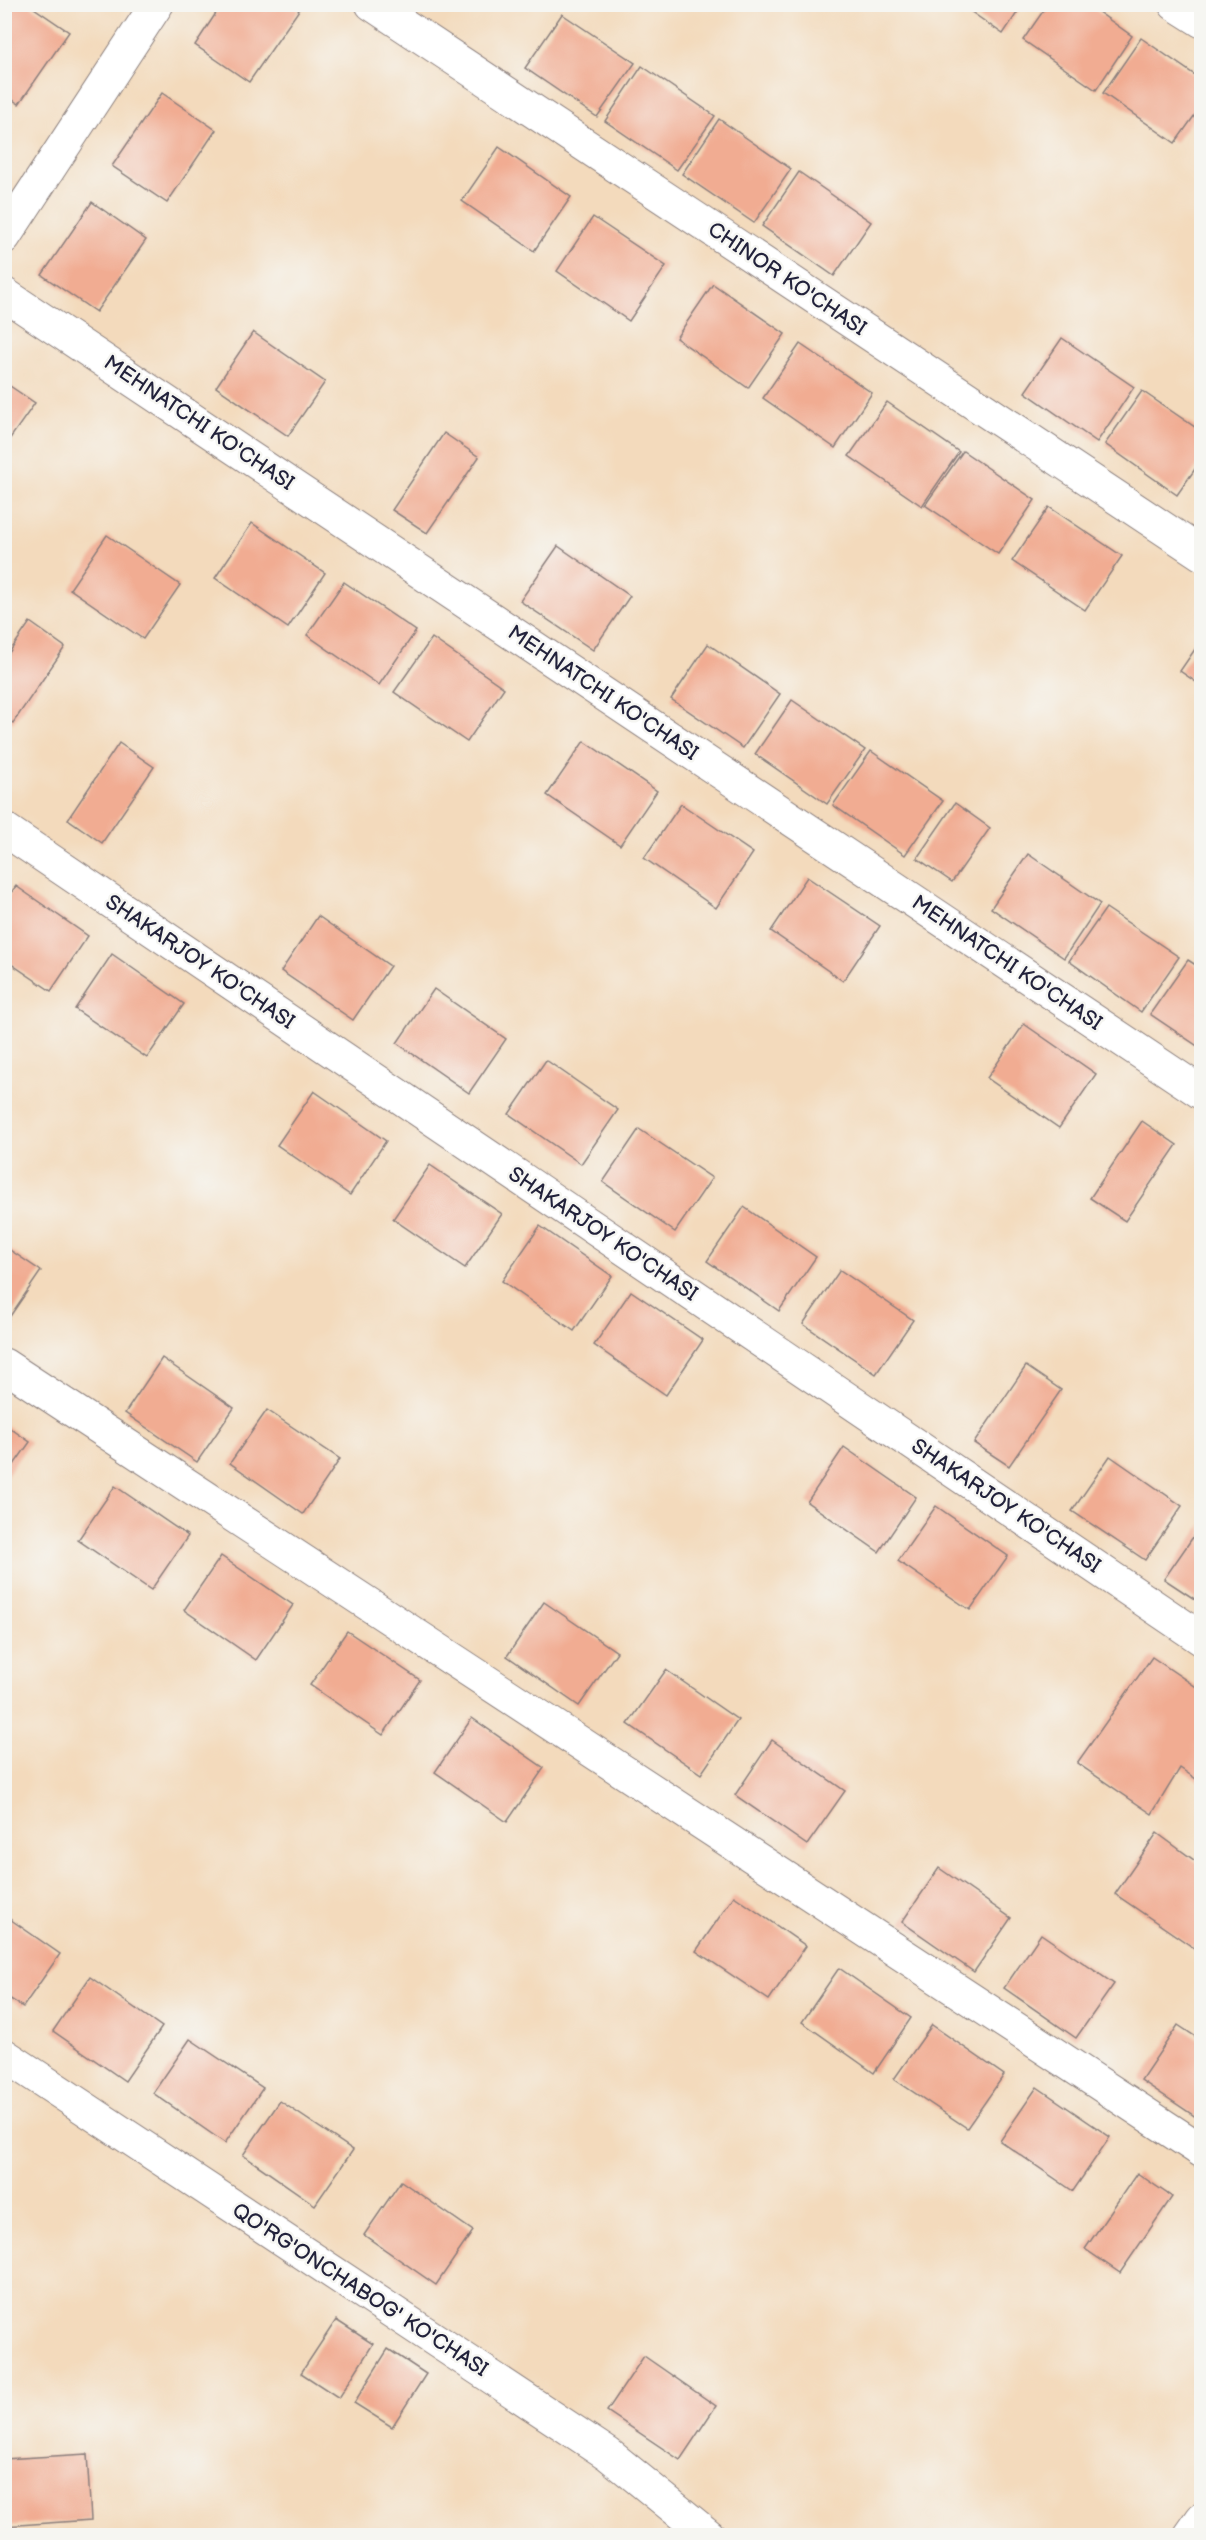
<svg xmlns="http://www.w3.org/2000/svg" width="1206" height="2540" font-family="'Balsamiq Sans',sans-serif">
  <rect width="100%" height="100%" fill="#f6f6f2"/>
  <filter id="ink" filterUnits="userSpaceOnUse"><feTurbulence type="fractalNoise" baseFrequency=".0167" numOctaves="2"/><feDisplacementMap in="SourceGraphic" scale="12" xChannelSelector="R" yChannelSelector="G"/><feConvolveMatrix kernelMatrix="1 2 1 2 8 2 1 2 1" color-interpolation-filters="sRGB"/></filter>
  <filter id="wash" filterUnits="userSpaceOnUse"><feTurbulence type="fractalNoise" baseFrequency=".008" numOctaves="4" result="noise"/><feDisplacementMap in="SourceGraphic" scale="24" xChannelSelector="R" yChannelSelector="G"/><feGaussianBlur stdDeviation="1.35" result="paint"/><feColorMatrix in="noise" values="0 0 0 0 0 0 0 0 0 0 0 0 0 0 0 0 0 1.4 0 .05"/><feComposite in="paint" operator="in"/></filter>
  <g filter="url(#wash)">
    <rect width="100%" height="100%" fill="#f3dabc"/>
    <g id="blocks">
      <!-- building -->
      <g fill="#f1ac92">
        <path d="M8,4H28L69,32L19,104L4,94V10Z"/>
        <path d="M222,4H291L299,10L249,82L195,45Z"/>
        <path d="M960,4H1023L1003,34Z"/>
        <path d="M1048,4H1087L1132,36L1096,90L1023,40Z"/>
        <path d="M562,14L635,63L597,117L525,68Z"/>
        <path d="M1141,38L1202,80V105L1175,143L1103,93Z"/>
        <path d="M642,66L715,116L677,170L605,121Z"/>
        <path d="M162,93L216,130L167,203L112,166Z"/>
        <path d="M719,119L791,169L754,223L682,174Z"/>
        <path d="M499,147L571,197L534,251L462,201Z"/>
        <path d="M799,172L871,222L834,276L762,226Z"/>
        <path d="M92,202L146,240L96,312L42,275Z"/>
        <path d="M593,217L666,266L629,321L557,271Z"/>
        <path d="M713,284L785,334L748,388L676,338Z"/>
        <path d="M253,332L325,382L288,436L216,387Z"/>
        <path d="M1062,338L1134,387L1097,442L1025,392Z"/>
        <path d="M800,344L872,393L835,448L763,398Z"/>
        <path d="M4,382L35,403L4,447Z"/>
        <path d="M1142,391L1202,432V459L1177,495L1105,444Z"/>
        <path d="M887,402L959,452L922,506L849,456Z"/>
        <path d="M444,433L479,457L427,533L392,510Z"/>
        <path d="M963,451L1035,500L998,554L925,505Z"/>
        <path d="M1049,507L1122,556L1085,610L1012,561Z"/>
        <path d="M252,523L325,573L288,628L215,578Z"/>
        <path d="M107,535L180,585L143,639L70,589Z"/>
        <path d="M558,546L630,596L593,650L520,601Z"/>
        <path d="M344,582L416,631L379,685L307,635Z"/>
        <path d="M30,622L65,647L13,723L4,717V660Z"/>
        <path d="M432,638L504,688L467,742L394,692Z"/>
        <path d="M1202,639V686L1180,671Z"/>
        <path d="M708,644L780,694L743,748L671,699Z"/>
        <path d="M792,700L865,750L827,804L755,754Z"/>
        <path d="M584,741L657,791L620,845L547,795Z"/>
        <path d="M119,743L154,767L102,843L68,819Z"/>
        <path d="M871,751L943,801L905,855L833,805Z"/>
        <path d="M955,803L990,828L952,882L917,858Z"/>
        <path d="M681,804L753,853L716,908L644,858Z"/>
        <path d="M1028,854L1100,904L1064,958L991,908Z"/>
        <path d="M807,877L880,926L843,981L771,931Z"/>
        <path d="M16,886L88,936L51,991L4,959V902Z"/>
        <path d="M1106,908L1179,957L1141,1012L1069,961Z"/>
        <path d="M318,916L390,966L353,1020L281,971Z"/>
        <path d="M112,954L184,1004L147,1058L75,1009Z"/>
        <path d="M1188,960L1202,969V1049L1150,1014Z"/>
        <path d="M434,989L506,1039L469,1093L397,1043Z"/>
        <path d="M1024,1024L1096,1074L1059,1128L987,1078Z"/>
        <path d="M546,1060L618,1110L581,1164L509,1114Z"/>
        <path d="M314,1091L386,1141L350,1195L277,1145Z"/>
        <path d="M1142,1121L1177,1145L1125,1221L1090,1198Z"/>
        <path d="M639,1129L712,1178L675,1232L603,1182Z"/>
        <path d="M430,1165L502,1214L465,1268L393,1219Z"/>
        <path d="M744,1207L816,1257L779,1311L707,1261Z"/>
        <path d="M540,1226L612,1276L574,1331L502,1281Z"/>
        <path d="M4,1246L41,1271L4,1325Z"/>
        <path d="M840,1270L913,1320L876,1374L803,1324Z"/>
        <path d="M631,1291L703,1340L666,1395L594,1345Z"/>
        <path d="M162,1358L234,1408L197,1462L125,1413Z"/>
        <path d="M1026,1366L1061,1390L1009,1466L974,1443Z"/>
        <path d="M267,1410L340,1459L303,1514L230,1463Z"/>
        <path d="M4,1424L30,1442L4,1479Z"/>
        <path d="M844,1447L916,1497L879,1552L807,1502Z"/>
        <path d="M1110,1456L1182,1506L1145,1560L1072,1511Z"/>
        <path d="M115,1486L188,1536L151,1590L78,1540Z"/>
        <path d="M936,1506L1008,1556L970,1610L898,1561Z"/>
        <path d="M1202,1524V1604L1164,1579Z"/>
        <path d="M221,1556L293,1605L256,1660L184,1610Z"/>
        <path d="M544,1602L617,1652L579,1706L507,1656Z"/>
        <path d="M347,1631L420,1680L383,1735L310,1685Z"/>
        <path d="M1152,1657L1202,1691V1783L1180,1768L1152,1814L1077,1763Z"/>
        <path d="M666,1670L738,1720L701,1774L628,1724Z"/>
        <path d="M472,1718L544,1768L507,1822L435,1772Z"/>
        <path d="M772,1740L845,1791L807,1845L735,1795Z"/>
        <path d="M1157,1833L1202,1866V1936L1194,1948L1115,1894Z"/>
        <path d="M939,1868L1011,1918L974,1972L902,1922Z"/>
        <path d="M734,1896L806,1946L769,2000L696,1951Z"/>
        <path d="M4,1915L60,1954L23,2007L4,1995Z"/>
        <path d="M1041,1934L1114,1984L1076,2038L1004,1988Z"/>
        <path d="M839,1968L911,2018L874,2073L802,2022Z"/>
        <path d="M90,1977L162,2027L125,2081L53,2031Z"/>
        <path d="M932,2025L1004,2075L967,2128L894,2079Z"/>
        <path d="M1178,2025L1202,2041V2121L1141,2080Z"/>
        <path d="M190,2039L263,2088L225,2143L153,2093Z"/>
        <path d="M1037,2087L1110,2137L1073,2191L1000,2141Z"/>
        <path d="M280,2101L353,2150L315,2205L243,2155Z"/>
        <path d="M1137,2173L1172,2197L1120,2273L1085,2249Z"/>
        <path d="M401,2181L473,2231L436,2285L364,2235Z"/>
        <path d="M336,2320L373,2344L339,2398L301,2373Z"/>
        <path d="M388,2349L426,2374L392,2427L354,2403Z"/>
        <path d="M644,2356L716,2406L680,2460L607,2411Z"/>
        <path d="M87,2454L91,2520L4,2526V2459Z"/>
      </g>
    </g>
  </g>
  <g filter="url(#ink)">
    <use href="#blocks" fill-opacity="0" stroke="#8a7e7c" stroke-width="1.5"/>
    <g fill="none" stroke-linecap="round" stroke-linejoin="round">
      <defs>
        <g id="minor">
          <path d="M372,4L1202,554"/>
          <path d="M1175,4L1202,21"/>
          <path d="M4,237L157,4"/>
          <path d="M4,294L1202,1093"/>
          <path d="M4,829L1202,1639"/>
          <path d="M4,1365L1202,2151"/>
          <path d="M4,2055L608,2454L709,2536"/>
          <path d="M1190,2536L1202,2519"/>
        </g>
      </defs>
      <!-- minor casing -->
      <use href="#minor" stroke="#8a7e7c" stroke-width="35"/>
      <!-- minor -->
      <use href="#minor" stroke="#fff" stroke-width="33"/>
    </g>
  </g>
  <g text-anchor="middle" dominant-baseline="central" stroke-width="5" stroke-linejoin="round" paint-order="stroke">
    <!-- street labels -->
    <g font-size="21" fill="#22223b" stroke="#f6f6f2">
      <text transform="translate(787 279) rotate(34)">CHINOR KO'CHASI</text>
      <text transform="translate(199 423) rotate(34)">MEHNATCHI KO'CHASI</text>
      <text transform="translate(603 693) rotate(34)">MEHNATCHI KO'CHASI</text>
      <text transform="translate(200 962) rotate(34)">SHAKARJOY KO'CHASI</text>
      <text transform="translate(1007 963) rotate(34)">MEHNATCHI KO'CHASI</text>
      <text transform="translate(603 1234) rotate(34)">SHAKARJOY KO'CHASI</text>
      <text transform="translate(1006 1506) rotate(34)">SHAKARJOY KO'CHASI</text>
      <text transform="translate(360 2290) rotate(33)">QO'RG'ONCHABOG' KO'CHASI</text>
    </g>
  </g>
  <!-- margin -->
  <rect width="1206" height="2540" fill="none" stroke="#f6f6f2" stroke-width="24"/>
</svg>
